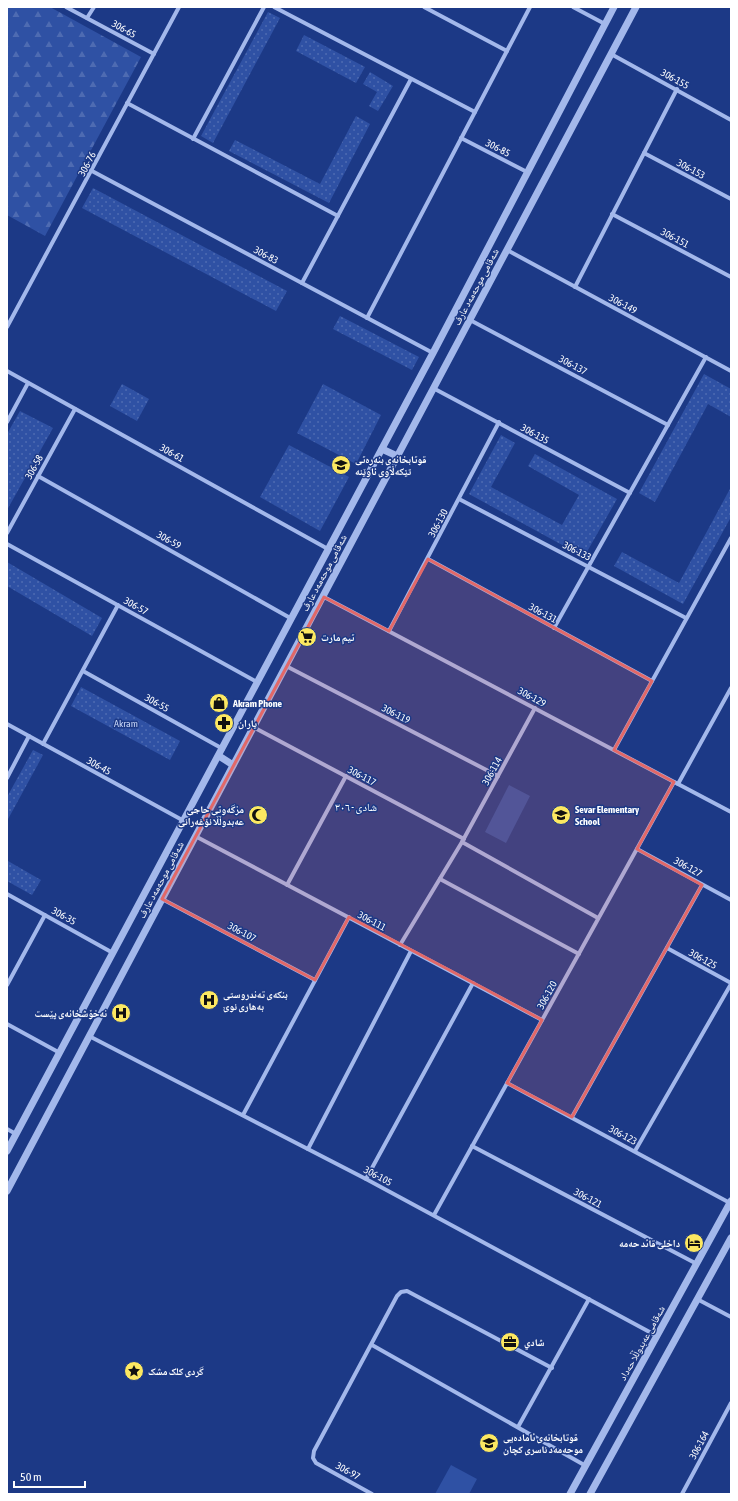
<svg xmlns="http://www.w3.org/2000/svg" width="738" height="1501" font-family="'Asap Condensed','Noto Naskh Arabic',sans-serif">
  <defs>
    <pattern id="forest-firs" width="22" height="20" patternUnits="userSpaceOnUse"><rect width="22" height="20" fill="#2f51a4"/><path d="M5 1l3.5 6h-7zM16 11l3.5 6h-7z" fill="#4e6bb2"/></pattern>
    <pattern id="garden-dots" width="8" height="8" patternUnits="userSpaceOnUse"><rect width="8" height="8" fill="#2f51a4"/><path d="M2 2h.1M6 6h.1" fill="none" stroke="#4e6bb2" stroke-width="1.8" stroke-linecap="round"/></pattern>
  </defs>
  <rect width="100%" height="100%" fill="#1c3986"/>
  <!-- green -->
  <g fill="#2f51a4">
    <path d="M509,785L530,796L506,843L485,832Z"/>
    <path d="M451,1465L477,1479L469,1494H435Z"/>
  </g>
  <!-- forest -->
  <path fill="url(#forest-firs)" d="M7,7H50L141,57L45,236L7,215Z"/>
  <!-- garden -->
  <g fill="url(#garden-dots)">
    <path d="M268,12L280,18L213,143L201,136Z"/>
    <path d="M304,35L365,67L356,83L296,51Z"/>
    <path d="M370,72L393,86L378,111L369,106L377,92L363,84Z"/>
    <path d="M356,116L370,124L329,203L229,151L235,140L320,184Z"/>
    <path d="M93,188L287,291L276,311L82,208Z"/>
    <path d="M340,316L419,357L412,370L333,329Z"/>
    <path d="M704,374L731,389V417L708,404L655,502L639,493Z"/>
    <path d="M122,384L149,399L137,421L110,406Z"/>
    <path d="M323,384L381,415L356,464L297,433Z"/>
    <path d="M20,411L53,428L7,510V434Z"/>
    <path d="M501,435L515,443L491,487L562,525L579,495L528,466L535,454L617,499L584,557L469,494Z"/>
    <path d="M289,445L349,477L320,531L260,497Z"/>
    <path d="M731,487V517L683,604L614,566L622,552L679,583Z"/>
    <path d="M7,562L102,618L92,636L7,586Z"/>
    <path d="M81,687L180,741L170,760L71,706Z"/>
    <path d="M33,750L43,755L7,821V797Z"/>
    <path d="M8,861L41,880L32,895L7,881Z"/>
  </g>
  <g fill="none" stroke-linecap="round" stroke-linejoin="round">
    <!-- minor -->
    <g stroke="#a3b8eb" stroke-width="4">
      <path d="M66,7L154,54"/>
      <path d="M274,7L475,112"/>
      <path d="M424,7L507,51"/>
      <path d="M573,7L605,24"/>
      <path d="M87,18L94,7"/>
      <path d="M611,54L731,120"/>
      <path d="M127,103L338,216"/>
      <path d="M461,138L527,172"/>
      <path d="M193,139L264,7"/>
      <path d="M644,153L731,199"/>
      <path d="M92,171L433,353"/>
      <path d="M612,214L731,277"/>
      <path d="M507,250L731,371"/>
      <path d="M302,283L411,79"/>
      <path d="M575,287L677,89"/>
      <path d="M367,318L530,7"/>
      <path d="M470,320L668,425"/>
      <path d="M7,327L179,7"/>
      <path d="M7,371L328,549"/>
      <path d="M433,388L630,493"/>
      <path d="M7,422L28,383"/>
      <path d="M38,476L292,619"/>
      <path d="M459,499L686,618"/>
      <path d="M7,533L75,409"/>
      <path d="M7,544L257,682"/>
      <path d="M428,559L652,681"/>
      <path d="M324,597L731,812"/>
      <path d="M554,628L706,357"/>
      <path d="M389,631L499,422"/>
      <path d="M286,666L498,776"/>
      <path d="M83,671L223,749"/>
      <path d="M7,724L184,821"/>
      <path d="M253,727L464,839"/>
      <path d="M43,744L118,605"/>
      <path d="M614,750L731,538"/>
      <path d="M7,778L29,736"/>
      <path d="M678,784L731,688"/>
      <path d="M195,836L542,1020"/>
      <path d="M462,842L598,918"/>
      <path d="M637,849L731,900"/>
      <path d="M440,879L579,954"/>
      <path d="M287,885L346,776"/>
      <path d="M7,894L113,953"/>
      <path d="M162,899L315,980"/>
      <path d="M400,945L462,842L535,708"/>
      <path d="M667,948L731,983"/>
      <path d="M7,985L45,915"/>
      <path d="M7,1024L60,1053"/>
      <path d="M89,1036L366,1179L657,1336"/>
      <path d="M507,1083L730,1203"/>
      <path d="M243,1115L349,917"/>
      <path d="M572,1117L702,885"/>
      <path d="M7,1129L16,1134"/>
      <path d="M472,1146L697,1264"/>
      <path d="M308,1149L411,951"/>
      <path d="M635,1151L731,984"/>
      <path d="M366,1179L473,983"/>
      <path d="M434,1215L674,782"/>
      <path d="M697,1299L731,1317"/>
      <path d="M372,1345L586,1466"/>
      <path d="M518,1427L589,1299"/>
      <path d="M372,1494L316,1463L313,1458L314,1451L397,1296L401,1292L407,1291L552,1368"/>
      <path d="M682,1494L731,1403"/>
    </g>
    <!-- tertiary -->
    <g stroke="#a3b8eb" stroke-width="7">
      <path d="M382,449L397,456"/>
      <path d="M219,756L233,765"/>
      <path d="M7,1151L433,353L614,7"/>
      <path d="M7,1191L636,7"/>
      <path d="M570,1494L731,1201"/>
      <path d="M590,1494L731,1238"/>
    </g>
  </g>
  <!-- marked area -->
  <path fill="#e26868" fill-opacity="0.2" stroke="#e26868" stroke-width="3" stroke-linejoin="round" d="M428,559L652,681L614,750L674,782L637,849L702,885L572,1117L507,1083L542,1020L487,990L349,917L315,980L162,899L324,597L389,631Z"/>
  <!-- icons -->
  <defs>
    <symbol id="school-disc" viewBox="-11 -11 22 22"><circle r="9.5" fill="#fce861" stroke="#1c3986"/><path d="M0-5L7-2L0 1L-7-2ZM-4 1L0 2.5L4 1V4Q0 6-4 4Z" fill="#111"/></symbol>
    <symbol id="supermarket-disc" viewBox="-11 -11 22 22"><circle r="9.5" fill="#fce861" stroke="#1c3986"/><path d="M-6-5.5h2.5l.6 2H6L4.5 2H-2.5L-4.4-4H-6ZM-1.5 3.2a1.3 1.3 0 1 0 .1 0ZM3 3.2a1.3 1.3 0 1 0 .1 0Z" fill="#111"/></symbol>
    <symbol id="shop-disc" viewBox="-11 -11 22 22"><circle r="9.5" fill="#fce861" stroke="#1c3986"/><path d="M-5-2.5h2.3a2.7 3.5 0 0 1 5.4 0H5L5.5 6h-11ZM-1.5-2.5h3a1.5 2.3 0 0 0-3 0Z" fill="#111"/></symbol>
    <symbol id="pharmacy-disc" viewBox="-11 -11 22 22"><circle r="9.5" fill="#fce861" stroke="#1c3986"/><path d="M-2-6h4v4h4v4h-4v4h-4v-4h-4v-4h4Z" fill="#111"/></symbol>
    <symbol id="mosque-disc" viewBox="-11 -11 22 22"><circle r="9.5" fill="#fce861" stroke="#1c3986"/><path d="M3.5-4.9A6 6 0 1 0 3.5 4.9A5 5 0 1 1 3.5-4.9Z" fill="#111"/></symbol>
    <symbol id="hospital-disc" viewBox="-11 -11 22 22"><circle r="9.5" fill="#fce861" stroke="#1c3986"/><path d="M-5-5h3v3.5h4V-5h3V5h-3V1.5h-4V5h-3Z" fill="#111"/></symbol>
    <symbol id="hotel-disc" viewBox="-11 -11 22 22"><circle r="9.5" fill="#fce861" stroke="#1c3986"/><path d="M-6-4.5h1.5V1H6V5H4.5V3h-9V5H-6ZM-4 0a1.8 1.8 0 1 1 3.6 0ZM.5 0V-2.5h3Q6-2.5 6 0Z" fill="#111"/></symbol>
    <symbol id="office-disc" viewBox="-11 -11 22 22"><circle r="9.5" fill="#fce861" stroke="#1c3986"/><path d="M-6-3h4V-5.5h4V-3h4V5H-6ZM-1-4.5V-3h2v-1.5ZM-6 0V1H6V0Z" fill="#111"/></symbol>
    <symbol id="sight-disc" viewBox="-11 -11 22 22"><circle r="9.5" fill="#fce861" stroke="#1c3986"/><path d="M0-6L1.8-2.2L6-1.7L2.9 1.2L3.7 5.4L0 3.3L-3.7 5.4L-2.9 1.2L-6-1.7L-1.8-2.2Z" fill="#111"/></symbol>
  </defs>
  <g fill-rule="evenodd">
    <use href="#school-disc" x="330" y="454" width="22" height="22"/>
    <use href="#supermarket-disc" x="296" y="626" width="22" height="22"/>
    <use href="#shop-disc" x="208" y="692" width="22" height="22"/>
    <use href="#pharmacy-disc" x="213" y="712" width="22" height="22"/>
    <use href="#mosque-disc" x="247" y="804" width="22" height="22"/>
    <use href="#school-disc" x="550" y="804" width="22" height="22"/>
    <use href="#hospital-disc" x="198" y="989" width="22" height="22"/>
    <use href="#hospital-disc" x="110" y="1002" width="22" height="22"/>
    <use href="#hotel-disc" x="683" y="1232" width="22" height="22"/>
    <use href="#office-disc" x="499" y="1331" width="22" height="22"/>
    <use href="#sight-disc" x="123" y="1360" width="22" height="22"/>
    <use href="#school-disc" x="478" y="1432" width="22" height="22"/>
  </g>
  <g text-anchor="middle" dominant-baseline="central" stroke-width="3" stroke-linejoin="round" paint-order="stroke">
    <!-- street labels -->
    <g font-size="10" fill="#fff" stroke="#1c3986">
      <text transform="translate(124 29) rotate(29)">306-65</text>
      <text transform="translate(675 79) rotate(29)">306-155</text>
      <text transform="translate(498 148) rotate(27)">306-85</text>
      <text transform="translate(87 164) rotate(-62)">306-76</text>
      <text transform="translate(691 169) rotate(28)">306-153</text>
      <text transform="translate(675 238) rotate(28)">306-151</text>
      <text transform="translate(266 255) rotate(28)">306-83</text>
      <text transform="translate(476 287) rotate(-62)">شەقامی موحەمەد عارف</text>
      <text transform="translate(623 304) rotate(28)">306-149</text>
      <text transform="translate(573 365) rotate(28)">306-137</text>
      <text transform="translate(535 434) rotate(29)">306-135</text>
      <text transform="translate(172 453) rotate(29)">306-61</text>
      <text transform="translate(34 467) rotate(-61)">306-58</text>
      <text transform="translate(438 523) rotate(-62)">306-130</text>
      <text transform="translate(169 540) rotate(29)">306-59</text>
      <text transform="translate(577 551) rotate(27)">306-133</text>
      <text transform="translate(324 573) rotate(-62)">شەقامی موحەمەد عارف</text>
      <text transform="translate(136 606) rotate(29)">306-57</text>
      <text transform="translate(543 613) rotate(28)">306-131</text>
      <text transform="translate(532 697) rotate(28)">306-129</text>
      <text transform="translate(157 703) rotate(29)">306-55</text>
      <text transform="translate(396 714) rotate(27)">306-119</text>
      <text transform="translate(99 766) rotate(29)">306-45</text>
      <text transform="translate(492 771) rotate(-61)">306-114</text>
      <text transform="translate(362 776) rotate(28)">306-117</text>
      <text transform="translate(688 867) rotate(29)">306-127</text>
      <text transform="translate(161 880) rotate(-62)">شەقامی موحەمەد عارف</text>
      <text transform="translate(64 916) rotate(29)">306-35</text>
      <text transform="translate(372 921) rotate(28)">306-111</text>
      <text transform="translate(242 932) rotate(28)">306-107</text>
      <text transform="translate(703 959) rotate(29)">306-125</text>
      <text transform="translate(547 995) rotate(-61)">306-120</text>
      <text transform="translate(623 1135) rotate(28)">306-123</text>
      <text transform="translate(378 1176) rotate(28)">306-105</text>
      <text transform="translate(588 1198) rotate(28)">306-121</text>
      <text transform="translate(642 1343) rotate(-61)">شەقامی عەبدوڵڵا حەداد</text>
      <text transform="translate(699 1445) rotate(-62)">306-164</text>
      <text transform="translate(348 1471) rotate(29)">306-97</text>
    </g>
    <!-- poi labels -->
    <g font-size="10" font-weight="bold" fill="#fff" stroke="#1c3986" text-anchor="start">
      <text x="355" y="459">قوتابخانەی بنەڕەتی<tspan x="355" dy="12">تێکەڵاوی ئاوێنە</tspan></text>
      <text x="321" y="637">تيم مارت</text>
      <text x="233" y="703">Akram Phone</text>
      <text x="238" y="723">یاران</text>
      <text x="244" y="809" text-anchor="end">مزگەوتی حاجی<tspan x="244" dy="12">عەبدوڵڵا نۆغەرانی</tspan></text>
      <text x="575" y="809">Sevar Elementary<tspan x="575" dy="12">School</tspan></text>
      <text x="223" y="994">بنکەی تەندروستی<tspan x="223" dy="12">بەهاری نوێ</tspan></text>
      <text x="107" y="1013" text-anchor="end">نەخۆشخانەی پێست</text>
      <text x="680" y="1243" text-anchor="end">داخلی قائد حەمە</text>
      <text x="524" y="1342">شادي</text>
      <text x="148" y="1371">گردی کلک مشک</text>
      <text x="503" y="1437">قوتابخانەی ئامادەیی<tspan x="503" dy="12">موحەمەد ناسری کچان</tspan></text>
    </g>
    <!-- park labels -->
    <g font-size="10" fill="#c9d7f8" stroke="#1c3986">
      <text x="126" y="723">Akram</text>
    </g>
    <!-- neighbourhood labels -->
    <g font-size="11" fill="#fff" stroke="#1c3986">
      <text x="356" y="807">شادی - ٣٠٦</text>
    </g>
  </g>
  <!-- border -->
  <rect width="738" height="1501" fill="none" stroke="#ffffff" stroke-width="16"/>
  <!-- scale -->
  <path d="M14 1481v6h71v-6" fill="none" stroke="#ffffff" stroke-width="2"/>
  <text x="20" y="1481" font-size="12" fill="#ffffff" stroke="#1c3986" stroke-width="3" paint-order="stroke">50 m</text>
</svg>
